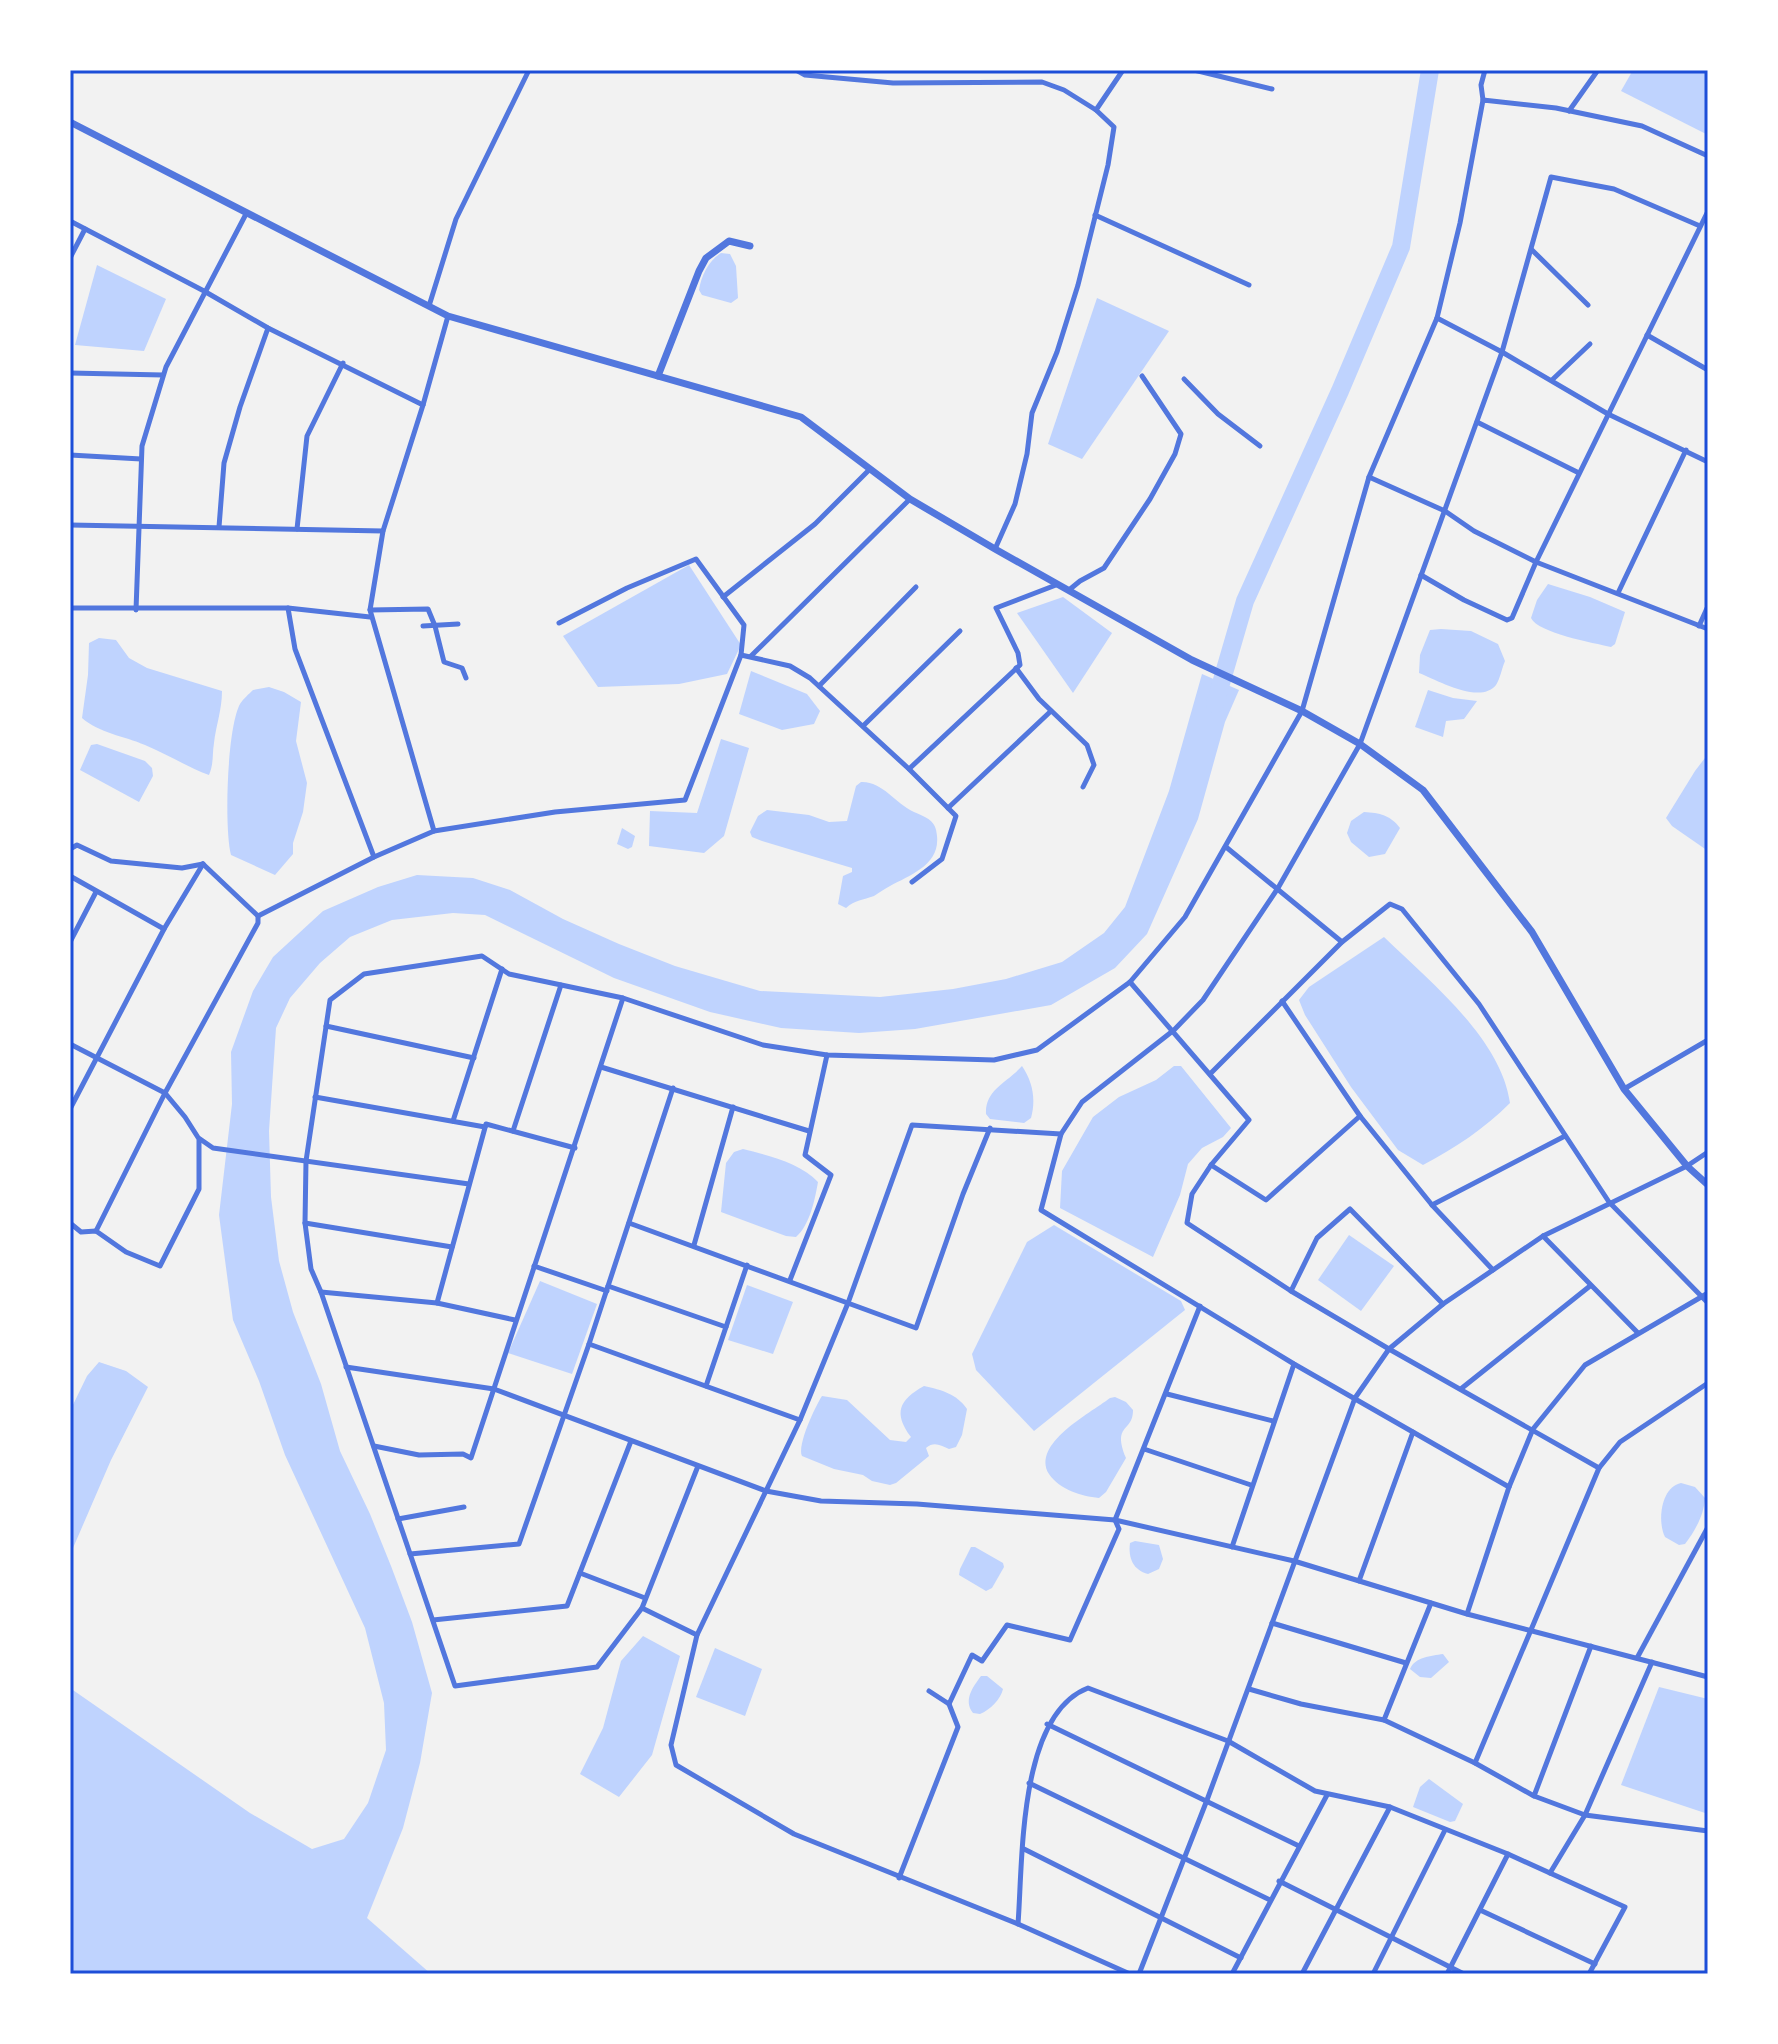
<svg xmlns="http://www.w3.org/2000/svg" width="1778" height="2044" font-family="Montserrat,sans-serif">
  <rect width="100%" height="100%" fill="#f2f2f2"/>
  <!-- water -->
  <g fill="#bfd3fe">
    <path d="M1633,70H1708V135L1621,91Z"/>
    <path d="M721,253L730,254L736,266L738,298L731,303L702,295L699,290C701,276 709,260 721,253Z"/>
    <path d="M97,265L166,299L144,351L75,345Z"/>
    <path d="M1097,298L1169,331L1082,459L1048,444Z"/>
    <path d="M689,565L741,645L727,674L679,684L598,687L563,636Z"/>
    <path d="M1548,584L1590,597L1625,612L1615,644L1611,647C1594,643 1538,633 1531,618L1537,600Z"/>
    <path d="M1063,597L1112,633L1073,693L1017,613Z"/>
    <path d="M1441,629L1471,631L1498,644L1505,661C1502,668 1500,679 1496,685C1480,705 1437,680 1419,673L1420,655L1430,630Z"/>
    <path d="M99,638L116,640L129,658L147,668L222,691C222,710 216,725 214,743C212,755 214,763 209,775C187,767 167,754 145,745C124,736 99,733 82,718L88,675L89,643Z"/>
    <path d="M751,671L807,694L820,711L814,724L782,730L739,714Z"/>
    <path d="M1202,674L1239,690L1225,722L1198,819L1147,934L1115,968L1051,1005L915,1029L859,1033L781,1028L710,1012L614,978L485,915L453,913L392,920L350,937L320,963L290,998L276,1028L269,1131L271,1197L279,1261L293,1312L321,1384L340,1451L370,1514L391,1566L412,1622L432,1693L420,1763L403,1828L367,1918L431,1974H70V1688L250,1813L312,1849L344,1839L368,1803L386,1750L384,1703L365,1628L285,1455L259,1381L233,1320L219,1215L232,1104L231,1052L253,991L273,957L323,911L378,887L417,875L473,878L510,890L563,919L619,944L675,966L760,991L880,997L953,989L1006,979L1062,962L1104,933L1125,907L1169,791Z"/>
    <path d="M269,687L284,692L301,702L296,741L307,783L303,812L293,843V854L275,875L231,855C224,828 227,728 240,704C243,699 249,694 253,690Z"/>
    <path d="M1428,690L1453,698L1477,701L1464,719L1446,721L1443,737L1415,727Z"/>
    <path d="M721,739L749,748L724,836L704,853L649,846L650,811L697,813Z"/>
    <path d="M97,744L145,761L152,768L153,776L139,802L80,770L91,745Z"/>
    <path d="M1708,754V851L1672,826L1666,818L1695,771Z"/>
    <path d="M861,782C882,781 895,803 914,812C927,818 936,820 937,836C940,865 910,875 890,886C884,889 879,893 874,896C863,900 855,900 846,908L838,904L843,876L852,872V868L762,841L752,837L750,832L758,816L767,810L809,815L829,822L847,821L856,786Z"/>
    <path d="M1364,812C1380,813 1390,815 1400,828L1385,854L1369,857L1351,842L1347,833L1351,821Z"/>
    <path d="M622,828L635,836L632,847L628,849L617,844Z"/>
    <path d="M1384,937C1429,981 1501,1038 1510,1103C1484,1129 1455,1148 1423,1165L1398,1150L1351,1087L1305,1015L1299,1000L1309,987Z"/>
    <path d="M1022,1066C1033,1082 1036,1100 1031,1118L1024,1123L990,1119L986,1114C985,1089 1007,1083 1022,1066Z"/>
    <path d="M1174,1066H1181L1231,1128L1223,1137L1202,1148L1188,1164L1180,1195L1153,1257L1060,1208L1062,1171L1093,1117L1119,1097L1156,1080Z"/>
    <path d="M743,1149C767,1155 801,1163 818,1182C815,1199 810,1225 796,1237L786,1236L721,1212L726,1163L734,1152Z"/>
    <path d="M1054,1225L1181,1301L1185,1310L1034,1431L976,1370L972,1354L1027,1242Z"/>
    <path d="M1349,1235L1394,1266L1361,1311L1318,1280Z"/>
    <path d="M540,1281L597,1304L572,1374L508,1353Z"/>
    <path d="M747,1285L793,1302L773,1354L728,1340Z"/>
    <path d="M99,1362L126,1371L148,1387L111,1460L70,1555V1411L87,1376Z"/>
    <path d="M924,1386C942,1390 957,1394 967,1409L962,1435L956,1447L949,1449C940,1445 934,1441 926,1448L929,1456L896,1483L890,1485L872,1481L863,1475L834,1469L802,1456C797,1445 815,1407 822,1396L847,1400L890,1440L906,1442L911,1437C893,1413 899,1400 924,1386Z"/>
    <path d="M1115,1397L1126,1402L1133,1410C1133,1433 1112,1423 1126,1458L1106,1492L1099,1498C1081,1496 1060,1490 1049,1474C1031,1444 1089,1414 1110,1398Z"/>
    <path d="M1681,1483L1695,1487L1705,1498C1704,1515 1695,1531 1685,1544L1679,1545L1665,1537C1657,1521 1661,1487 1681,1483Z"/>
    <path d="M1135,1541L1159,1545L1163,1559L1159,1569L1148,1574C1133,1570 1128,1558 1130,1543Z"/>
    <path d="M971,1547H975L1003,1563L1004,1567L992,1588L986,1591L959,1575L960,1569Z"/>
    <path d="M643,1636L680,1656L652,1755L619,1797L580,1774L603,1728L621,1661Z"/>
    <path d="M715,1648L762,1669L745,1716L696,1697Z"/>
    <path d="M1443,1654L1449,1662L1431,1678L1420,1677L1410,1669C1415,1657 1431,1656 1443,1654Z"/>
    <path d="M981,1676H987L1003,1689C1001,1699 990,1710 980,1714L973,1713C963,1700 973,1687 981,1676Z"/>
    <path d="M1659,1687L1708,1699V1814L1621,1785Z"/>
    <path d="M1429,1779L1463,1804L1455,1821L1450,1822L1413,1807L1420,1787Z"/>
  </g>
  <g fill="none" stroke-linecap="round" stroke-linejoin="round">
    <!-- river -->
    <path stroke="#bfd3fe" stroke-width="18" d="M1215,704L1245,601L1340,391L1401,247L1430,70"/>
    <!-- minor -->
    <g stroke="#5277de" stroke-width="5">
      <path d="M796,70L805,75L893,83L1042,82L1064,90L1096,110"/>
      <path d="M1194,70L1272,89"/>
      <path d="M1483,100L1481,85L1485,70"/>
      <path d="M1569,111L1598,70"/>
      <path d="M1095,215L1249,285"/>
      <path d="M70,221L204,291L268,328L423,405"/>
      <path d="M1532,250L1588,305"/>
      <path d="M70,258L85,229"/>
      <path d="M429,306L456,219L529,70"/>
      <path d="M1437,318L1502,352L1608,414L1708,462"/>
      <path d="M1647,335L1708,370"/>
      <path d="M70,373L163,375"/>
      <path d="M1184,379L1218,414L1260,446"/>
      <path d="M1552,380L1590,344"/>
      <path d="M1477,422L1579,473"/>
      <path d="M70,455L141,459"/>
      <path d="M1369,477L1445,511L1474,531L1536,562L1708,629"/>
      <path d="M70,525L383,531"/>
      <path d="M219,527L224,463L240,407L268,328"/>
      <path d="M297,529L307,436L343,363"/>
      <path d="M995,549L1015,504L1027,454L1032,413L1057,352L1078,285L1108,165L1114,127L1096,110L1123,70"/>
      <path d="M1421,575L1464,600L1507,620L1512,618L1536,562L1708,211"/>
      <path d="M1069,590L1080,581L1104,568L1150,499L1175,454L1181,434L1142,376"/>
      <path d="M1618,593L1686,450"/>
      <path d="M723,597L815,524L869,470"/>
      <path d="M70,608H288L370,617"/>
      <path d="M288,608L295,649L374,857"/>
      <path d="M136,610L142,446L166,367L246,214"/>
      <path d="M370,610L428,609L435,626L444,662L462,668L466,678"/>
      <path d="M559,623L627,588L696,559L744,625L741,655"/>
      <path d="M423,626L458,624"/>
      <path d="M1699,626L1708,606"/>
      <path d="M751,656L910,499"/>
      <path d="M1016,668L1039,699L1087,745L1094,765L1083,787"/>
      <path d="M819,686L916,587"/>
      <path d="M863,726L960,631"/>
      <path d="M909,769L956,816L942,859L912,882"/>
      <path d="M948,808L1051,711"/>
      <path d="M434,831L370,610L383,531L423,405L448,316"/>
      <path d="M1226,847L1342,942"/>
      <path d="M70,849L77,845L111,861L182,868L203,864"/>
      <path d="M70,876L164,929"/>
      <path d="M258,916L374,857L434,831L555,812L685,800L741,655L790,666L810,678L909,769L1020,665L1018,653L996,608L1056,585"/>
      <path d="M70,942L96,892"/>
      <path d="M1130,982L1249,1120L1211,1165L1192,1194L1187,1223L1291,1291L1389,1349L1599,1468"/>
      <path d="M1282,1001L1360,1116L1432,1205L1493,1270"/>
      <path d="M326,1026L474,1058"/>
      <path d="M70,1044L165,1093L185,1117L199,1139V1189L160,1266L126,1252L96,1231L81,1232L70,1223"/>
      <path d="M601,1067L809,1131"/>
      <path d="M1210,1074L1342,942L1390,904L1402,909L1479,1004L1609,1202L1708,1303"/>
      <path d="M1624,1089L1708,1040"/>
      <path d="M315,1097L485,1127"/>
      <path d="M70,1109L164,929L203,864"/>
      <path d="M453,1121L502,969"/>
      <path d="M513,1131L561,985"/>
      <path d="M1061,1134L912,1125L848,1303L800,1420L697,1635L671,1745L676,1765L794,1834L1018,1924L1130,1974"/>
      <path d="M200,1139L213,1148L469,1184"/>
      <path d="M1211,1165L1266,1200L1360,1116"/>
      <path d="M1432,1205L1565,1136"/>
      <path d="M305,1223L452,1247"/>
      <path d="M629,1223L916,1328L963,1194L990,1128"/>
      <path d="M96,1231L165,1093L258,923V916L203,864"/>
      <path d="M1543,1236L1638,1333"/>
      <path d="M694,1245L733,1107"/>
      <path d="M534,1266L607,1291"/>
      <path d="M790,1280L831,1175L805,1155L827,1055"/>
      <path d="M608,1286L726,1327"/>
      <path d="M1291,1291L1317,1238L1350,1209L1443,1304"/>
      <path d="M321,1292L437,1303L515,1320"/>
      <path d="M437,1303L486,1124L575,1148"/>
      <path d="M589,1344L800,1420"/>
      <path d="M346,1367L494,1389L766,1491L821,1501L917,1504L1115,1520L1294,1561L1467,1614L1708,1677"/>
      <path d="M706,1386L747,1265"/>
      <path d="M1462,1388L1590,1286"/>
      <path d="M1167,1394L1273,1421"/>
      <path d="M374,1446L419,1455L463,1454L471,1458L623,998"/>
      <path d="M1144,1449L1251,1485"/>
      <path d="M698,1466L642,1608L597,1667L455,1686L321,1292L311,1269L305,1223L306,1161L330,1000L364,974L482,956L509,974L623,998L763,1045L827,1055L994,1060L1037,1050L1130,982L1185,917L1302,711L1369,477L1437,318L1460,223L1483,100L1556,108L1642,126L1708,156"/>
      <path d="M1509,1487L1294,1364L1041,1210L1061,1134L1082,1102L1174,1030L1203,1000L1278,888L1360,744L1502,352L1551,177L1614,189L1700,226"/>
      <path d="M398,1519L464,1507"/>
      <path d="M1232,1547L1294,1364"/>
      <path d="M410,1554L519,1544L589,1344L673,1088"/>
      <path d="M580,1573L645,1598"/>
      <path d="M1359,1581L1413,1432"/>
      <path d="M1431,1603L1384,1720L1475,1763L1534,1796"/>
      <path d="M642,1608L697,1635"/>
      <path d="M1467,1614L1509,1487L1533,1429L1585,1365L1708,1293"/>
      <path d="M433,1620L567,1606L631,1441"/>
      <path d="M1272,1623L1406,1663"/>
      <path d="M1591,1646L1534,1796L1585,1815L1708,1831"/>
      <path d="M1637,1658L1708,1527"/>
      <path d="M1249,1689L1301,1704L1384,1720"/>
      <path d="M949,1704L972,1655L982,1661L1007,1625L1070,1640L1119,1529L1115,1520L1200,1306"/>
      <path d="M1047,1724L1299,1846"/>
      <path d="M1475,1763L1599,1468L1620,1442L1708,1383"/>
      <path d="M1029,1783L1270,1900"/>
      <path d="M1024,1849L1241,1958"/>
      <path d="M1550,1873L1585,1815L1652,1662"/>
      <path d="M899,1878L958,1727L949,1704L929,1691"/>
      <path d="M1279,1881L1464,1974"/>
      <path d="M1480,1910L1595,1964"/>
      <path d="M1018,1924C1023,1860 1018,1715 1088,1688L1228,1741L1315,1791L1390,1807L1508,1854L1625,1907L1589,1974"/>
      <path d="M1139,1974L1207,1800L1355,1398L1389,1349L1443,1304L1543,1236L1687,1166L1708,1152"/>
      <path d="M1232,1974L1327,1795"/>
      <path d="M1302,1974L1390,1807"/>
      <path d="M1373,1974L1445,1830"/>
      <path d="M1447,1974L1508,1854"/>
    </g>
    <!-- tertiary -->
    <g stroke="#5277de" stroke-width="7">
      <path d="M70,122L448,316L801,417L910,499L995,549L1192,660L1302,711L1360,744L1423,790L1532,932L1624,1089L1687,1166L1708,1185"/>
      <path d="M658,376L699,271L706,258L729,241L750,246"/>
    </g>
  </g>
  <!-- border -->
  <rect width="1778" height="2044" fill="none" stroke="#ffffff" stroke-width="144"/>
  <rect x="72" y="72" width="1634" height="1900" fill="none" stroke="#1d4ed8" stroke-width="3"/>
</svg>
